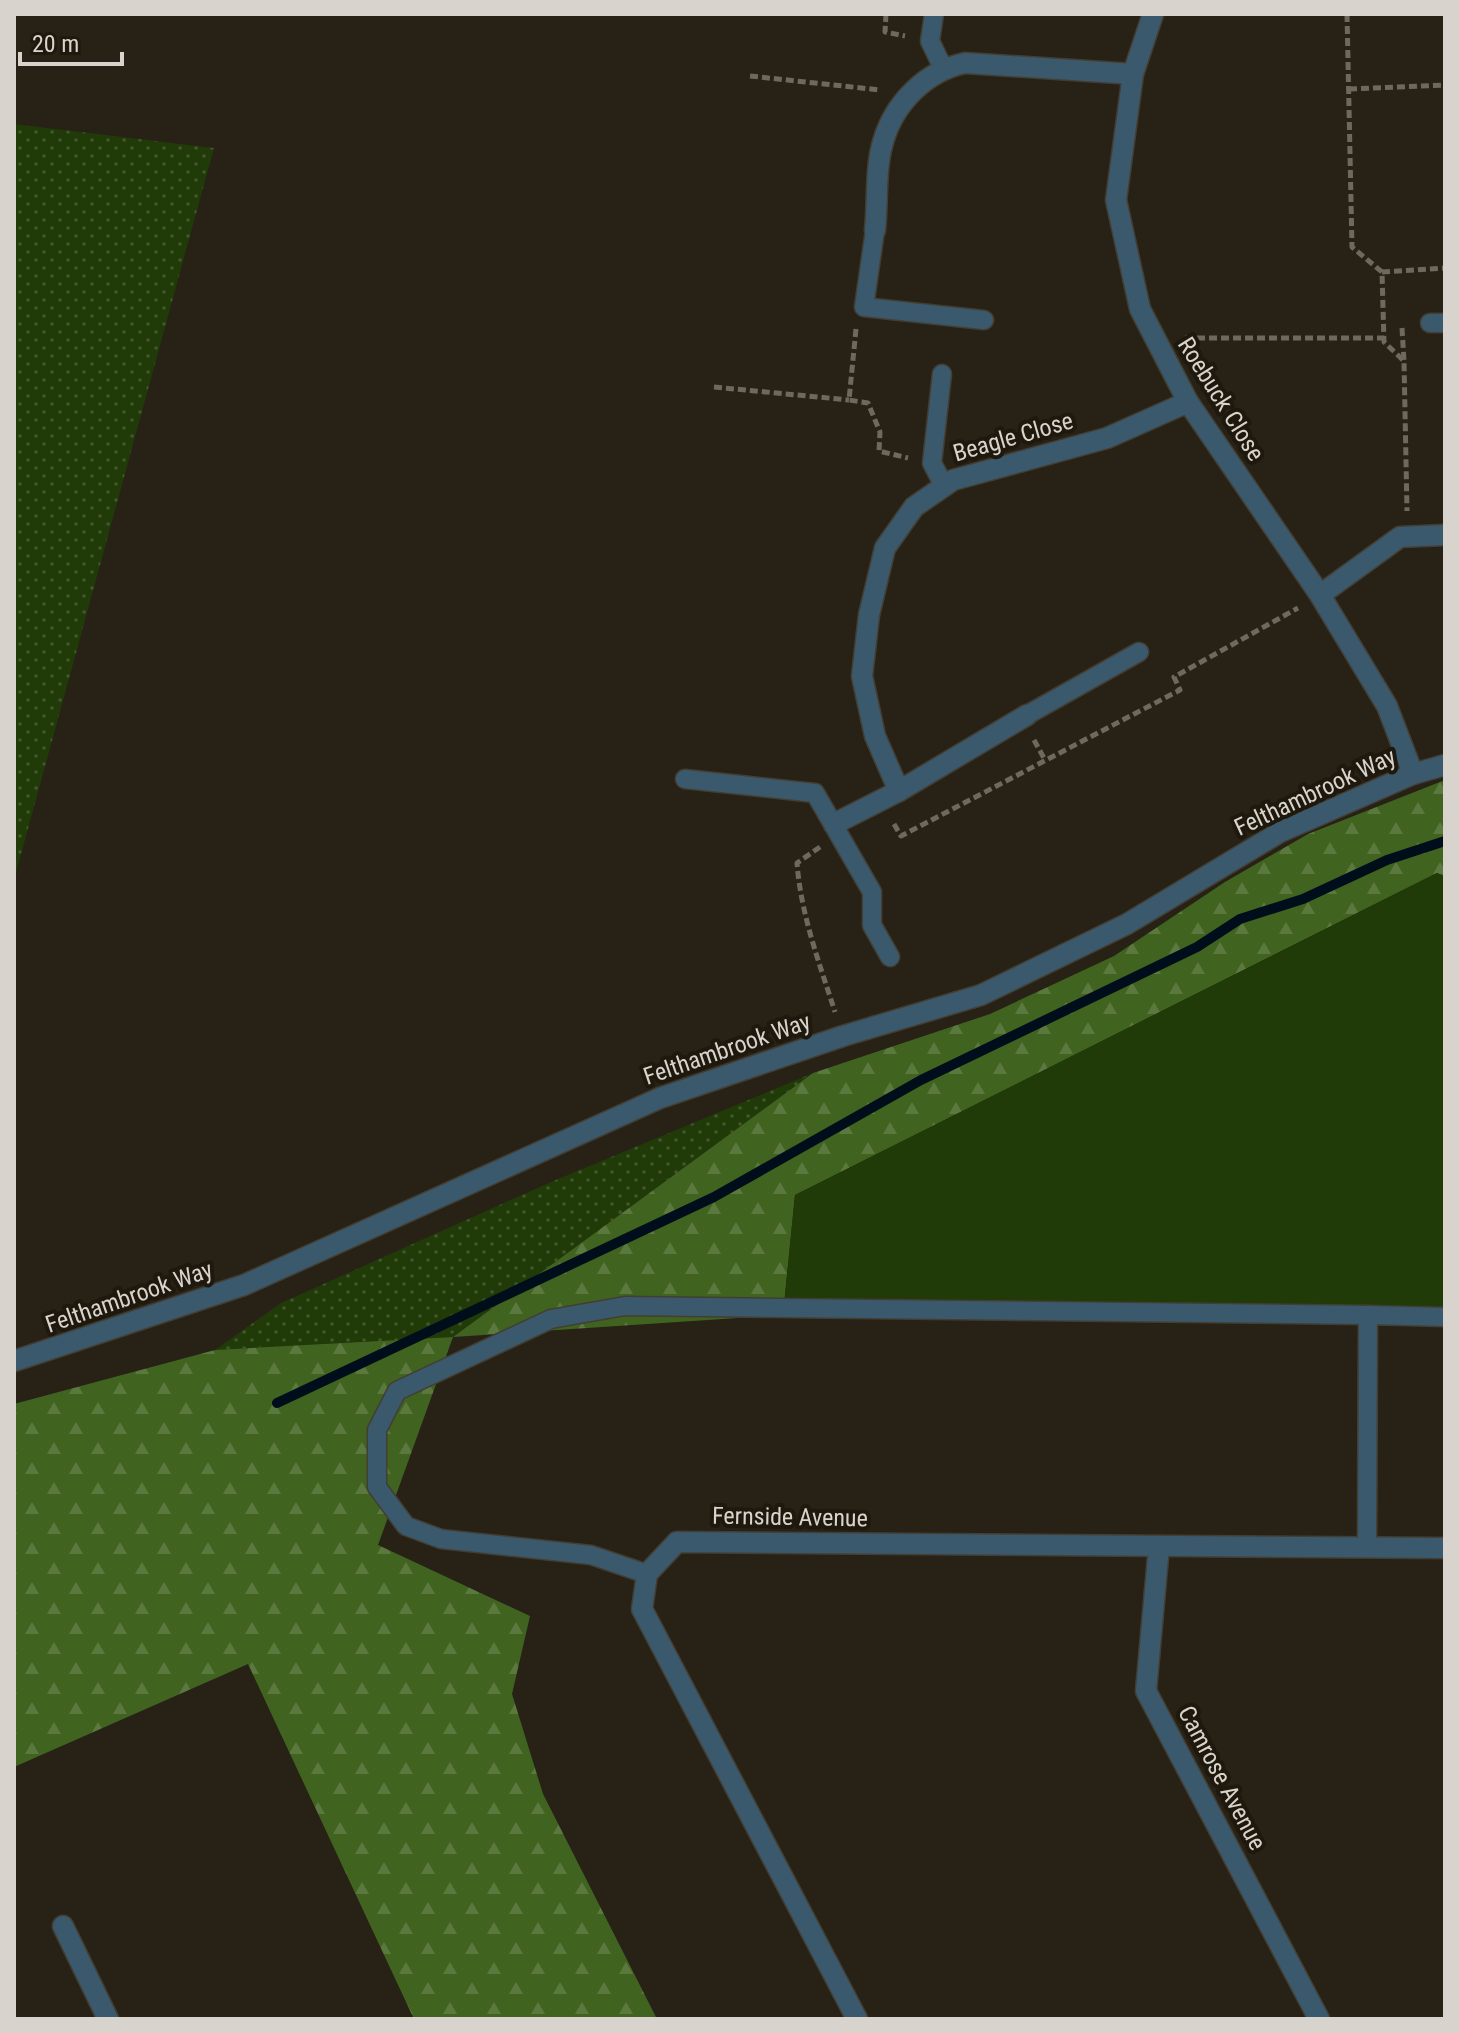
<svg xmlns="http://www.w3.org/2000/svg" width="1459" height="2033" font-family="'Roboto Condensed',sans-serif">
  <defs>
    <pattern id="grass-dots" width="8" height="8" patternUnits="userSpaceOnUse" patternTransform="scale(2)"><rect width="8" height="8" fill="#203a08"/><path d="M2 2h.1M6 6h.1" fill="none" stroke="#40562b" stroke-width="1.8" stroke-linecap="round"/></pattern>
    <pattern id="forest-firs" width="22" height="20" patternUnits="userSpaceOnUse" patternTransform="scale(2)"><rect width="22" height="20" fill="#406420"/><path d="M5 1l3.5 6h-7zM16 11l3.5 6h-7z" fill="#5b793f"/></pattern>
  </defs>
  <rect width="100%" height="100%" fill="#272116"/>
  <!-- grass -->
  <g fill="url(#grass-dots)">
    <path d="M14,124L214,148L14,880Z"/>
    <path d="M813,1073L453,1337L215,1350L281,1303L551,1182Z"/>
  </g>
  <!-- forest -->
  <path fill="url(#forest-firs)" d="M1445,780V877L1437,873L795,1195L783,1315L453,1337L378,1545L530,1616L512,1694L543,1794L657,2019H414L248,1664L14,1767V1404L215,1350L453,1337L813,1073L990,1014L1114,956L1225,882L1308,834Z"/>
  <!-- garden -->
  <path fill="#203a08" d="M1437,873L1445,877V1312L783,1315L795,1195Z"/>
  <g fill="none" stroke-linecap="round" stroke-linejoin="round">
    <!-- stream -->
    <path stroke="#000e1c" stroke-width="10" d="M277,1403L714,1197L921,1080L1197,947L1240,919L1303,899L1387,860L1445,841"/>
    <defs>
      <g id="service">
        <path d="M934,14L930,41L943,68"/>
        <path d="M875,230L864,307L984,320"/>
        <path d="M1430,323H1445"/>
        <path d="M942,374L932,463L944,486"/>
        <path d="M1027,715L1139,652"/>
        <path d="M685,779L815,793L872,892V925L890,957"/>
        <path d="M1367,1547L1368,1315L1445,1317"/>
        <path d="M647,1574L591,1555L441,1539L406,1526L377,1487V1430L397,1391L551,1319L625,1306L1368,1315"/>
      </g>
      <g id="minor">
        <path d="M1153,14L1133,74L1116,200L1140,309L1188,402L1320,595L1387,706L1413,774"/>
        <path d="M875,230C878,203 875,168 883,142C894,103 926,71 965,63L1133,74"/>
        <path d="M1320,595L1400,537L1445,535"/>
        <path d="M899,791L1027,715"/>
        <path d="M834,824L899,791L875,736L862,676L869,615L885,548L914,507L953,480L1107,438L1188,402"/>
        <path d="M1159,1546L1146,1691L1319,2019"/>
        <path d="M63,1926L108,2019"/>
        <path d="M857,2019L642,1609L647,1574L677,1542L1445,1548"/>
      </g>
      <path id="tertiary" d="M14,1361L244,1285L660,1098L843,1036L981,995L1127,924L1280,832L1413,774L1445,765"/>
    </defs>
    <!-- service casing -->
    <use href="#service" stroke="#433e33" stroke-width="21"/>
    <!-- minor casing -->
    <use href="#minor" stroke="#433e33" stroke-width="23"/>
    <!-- tertiary casing -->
    <use href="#tertiary" stroke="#433e33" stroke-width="23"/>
    <!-- path -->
    <g stroke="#6e695f" stroke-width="5" stroke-dasharray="8 4" stroke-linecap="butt">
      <path d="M886,14L885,32L905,36"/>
      <path d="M1347,14L1352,247L1382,272L1384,342L1404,361L1407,511"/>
      <path d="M750,76L880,90"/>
      <path d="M1349,89L1445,85"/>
      <path d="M1382,272L1445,268"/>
      <path d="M1402,328L1404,361"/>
      <path d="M856,329L849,400L868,403L880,432L879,451L908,458"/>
      <path d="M1185,338H1384"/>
      <path d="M714,387L849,400"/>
      <path d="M1034,740L1045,760"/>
      <path d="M894,824L901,836L1180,690L1174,677L1298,608"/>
      <path d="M820,847L797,863C801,915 819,962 835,1012"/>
    </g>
    <!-- service -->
    <use href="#service" stroke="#3b596c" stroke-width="18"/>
    <!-- minor -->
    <use href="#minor" stroke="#3b596c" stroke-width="20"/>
    <!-- tertiary -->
    <use href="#tertiary" stroke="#3b596c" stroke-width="20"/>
  </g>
  <g text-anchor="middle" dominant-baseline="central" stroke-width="8" stroke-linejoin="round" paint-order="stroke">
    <!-- street labels -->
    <g font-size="24" fill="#d8d4cd" stroke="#1e180d">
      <text transform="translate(1221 399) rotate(58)">Roebuck Close</text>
      <text transform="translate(1013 437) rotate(-16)">Beagle Close</text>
      <text transform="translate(1315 792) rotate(-25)">Felthambrook Way</text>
      <text transform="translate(727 1049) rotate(-19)">Felthambrook Way</text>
      <text transform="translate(129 1297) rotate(-19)">Felthambrook Way</text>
      <text transform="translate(790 1517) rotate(1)">Fernside Avenue</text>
      <text transform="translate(1222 1778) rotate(62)">Camrose Avenue</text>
    </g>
  </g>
  <!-- border -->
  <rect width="1459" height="2033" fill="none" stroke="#d8d4cd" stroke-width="32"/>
  <!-- scale -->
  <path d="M20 52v12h102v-12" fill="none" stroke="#d8d4cd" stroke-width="4"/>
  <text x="32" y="52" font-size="24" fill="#d8d4cd" stroke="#1e180d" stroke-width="6" paint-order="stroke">20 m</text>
</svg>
